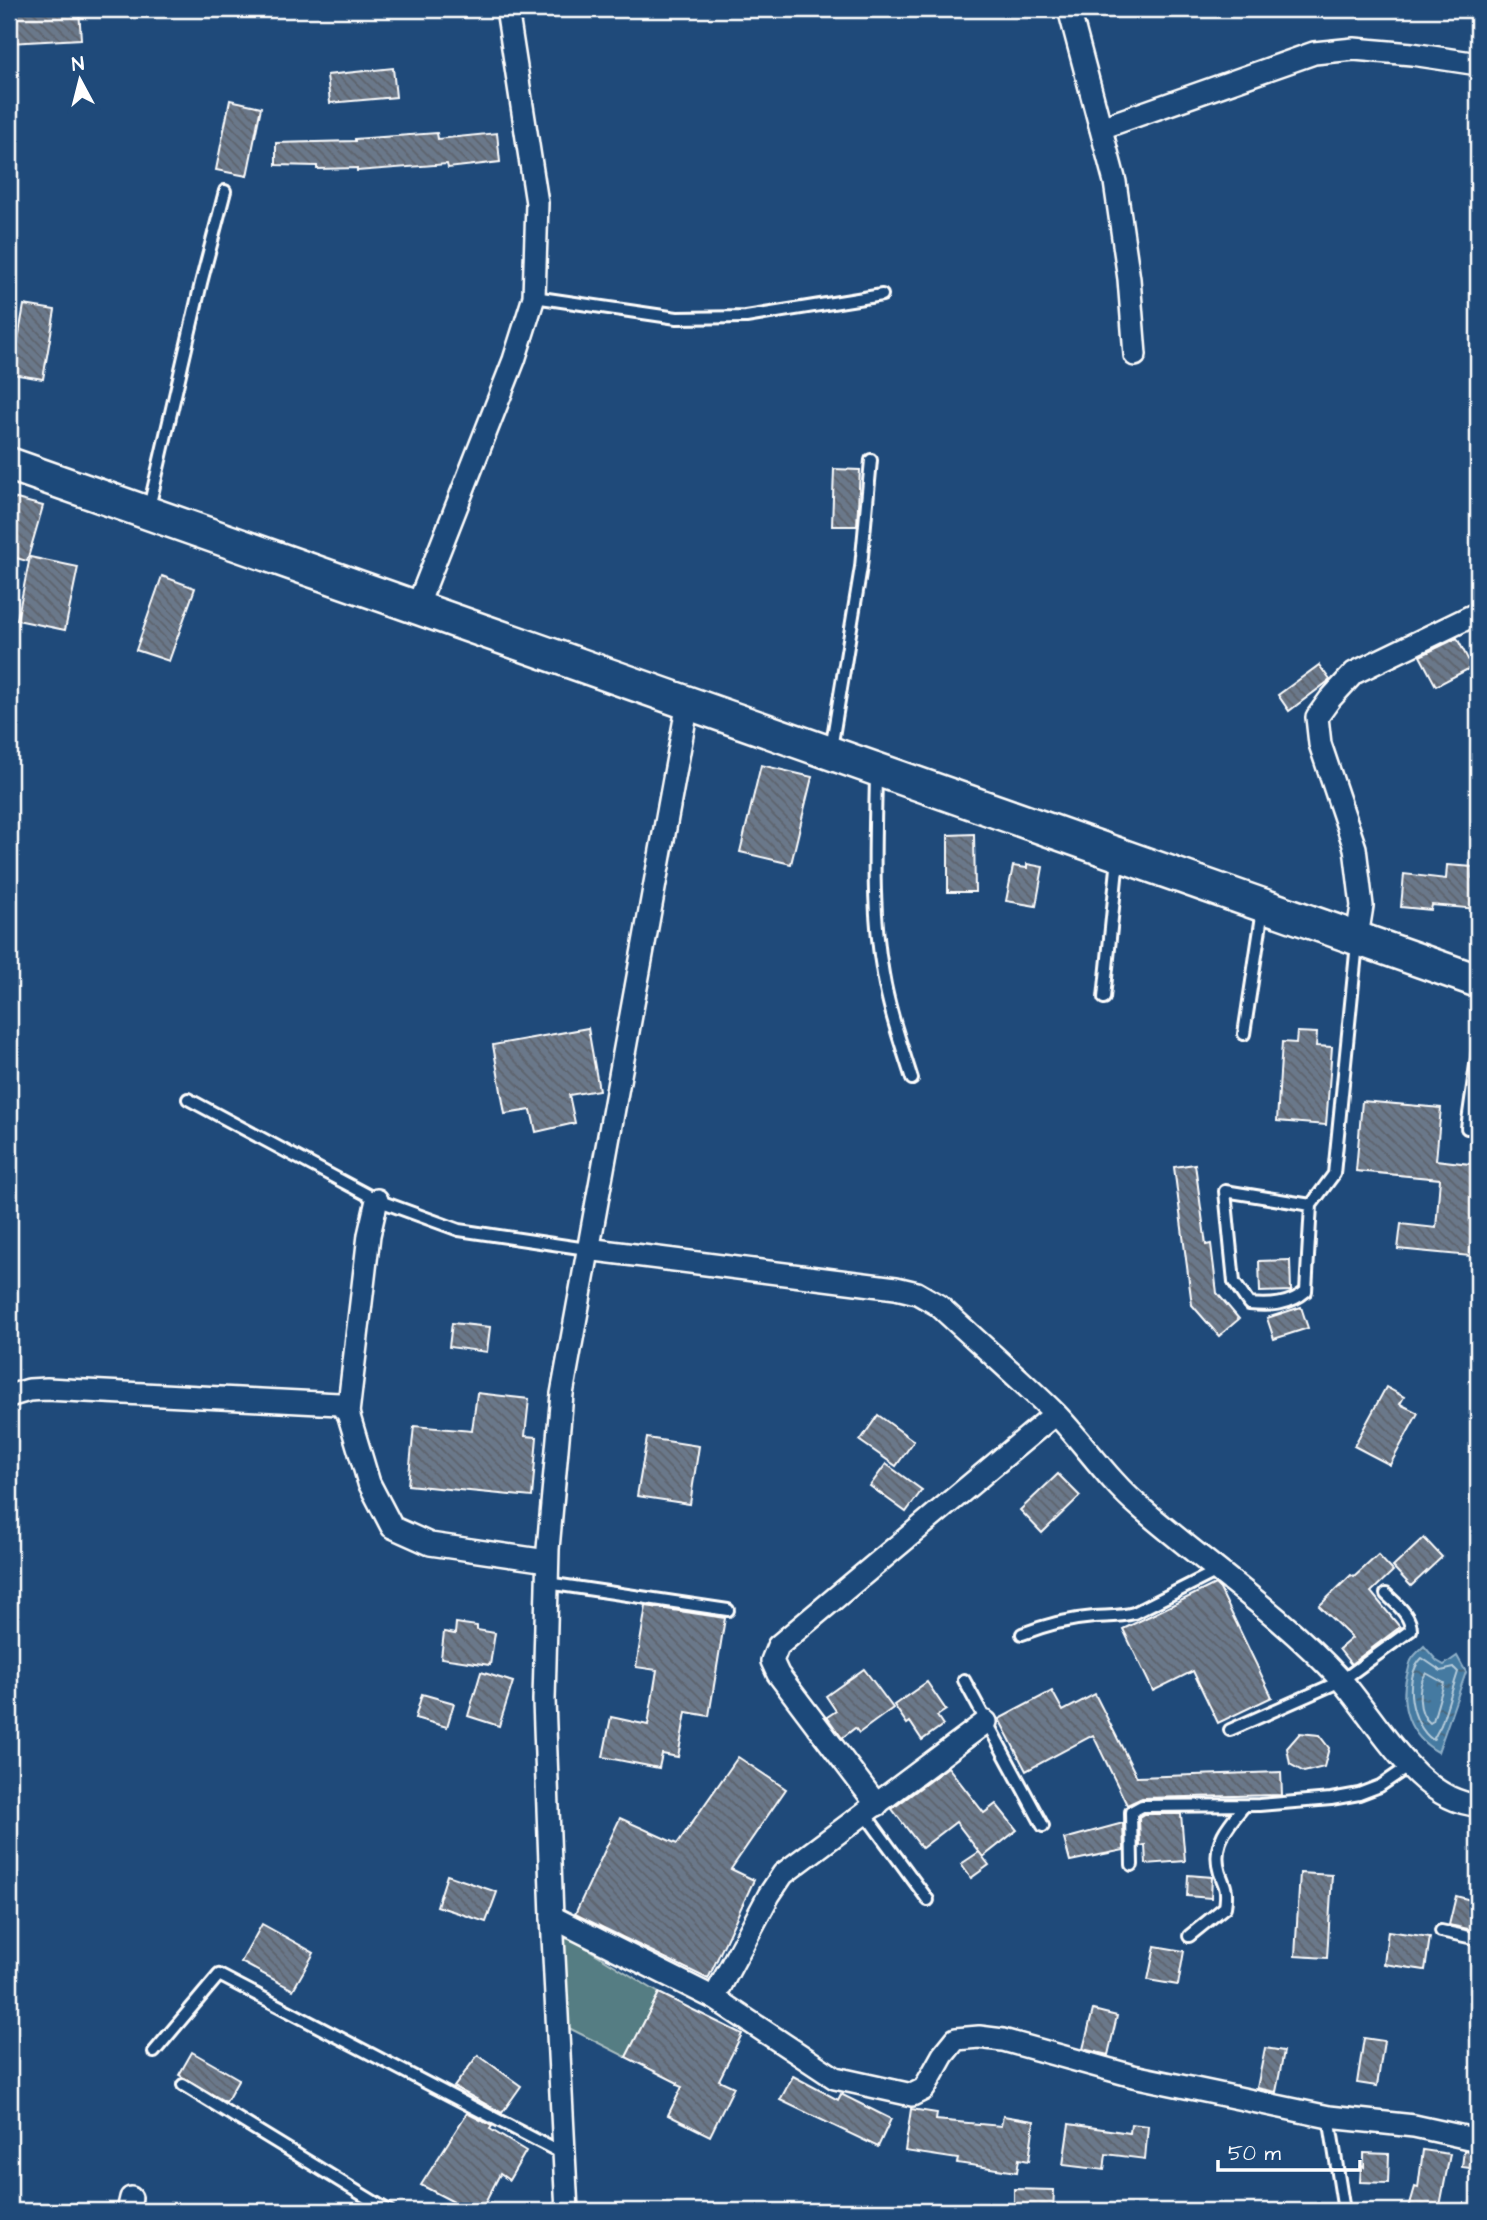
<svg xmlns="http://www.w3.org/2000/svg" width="1487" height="2220" font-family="'Architects Daughter',sans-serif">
  <defs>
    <pattern id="water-ripples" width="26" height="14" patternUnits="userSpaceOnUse" patternTransform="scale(1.75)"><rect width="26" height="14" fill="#447aa1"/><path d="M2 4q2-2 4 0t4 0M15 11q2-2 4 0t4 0" fill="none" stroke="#486376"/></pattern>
    <pattern id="building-back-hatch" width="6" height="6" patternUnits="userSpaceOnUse" patternTransform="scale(1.75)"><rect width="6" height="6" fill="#6b788a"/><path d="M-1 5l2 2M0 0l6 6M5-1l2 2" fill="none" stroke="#5c626b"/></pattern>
  </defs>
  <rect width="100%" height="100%" fill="#1f4a7a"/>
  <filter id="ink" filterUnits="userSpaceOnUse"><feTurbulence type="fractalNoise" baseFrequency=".0143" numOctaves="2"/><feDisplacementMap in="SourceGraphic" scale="14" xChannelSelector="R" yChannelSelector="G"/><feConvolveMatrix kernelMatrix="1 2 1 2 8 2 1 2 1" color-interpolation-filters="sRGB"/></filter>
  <g filter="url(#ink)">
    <!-- grass -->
    <path fill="#557d83" stroke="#aabec1" stroke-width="2" d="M570,1938L659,1993L626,2057L563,2025L558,1940Z"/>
    <!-- water -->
    <path fill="url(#water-ripples)" stroke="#8fafc7" stroke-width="2" d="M1424,1646L1437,1661L1444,1665L1457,1656L1466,1672L1438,1752C1409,1736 1399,1706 1407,1675C1409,1670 1409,1663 1412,1659C1415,1654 1420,1650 1424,1646Z"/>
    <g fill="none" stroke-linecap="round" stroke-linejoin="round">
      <!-- shore -->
      <g stroke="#b4cad9" stroke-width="2">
        <path d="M1422,1658L1441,1671L1454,1668L1458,1672L1441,1725L1433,1740C1411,1725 1402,1678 1422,1658Z"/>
        <path d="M1426,1673L1444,1683L1433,1721L1430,1723C1417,1713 1417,1686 1426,1673Z"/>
      </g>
    </g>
    <!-- building -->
    <g fill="url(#building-back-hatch)" stroke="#fff" stroke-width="2">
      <path d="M71,9H79L81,39L9,43V12Z"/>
      <path d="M393,68L396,97L330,103L327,75Z"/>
      <path d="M230,100L261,107L247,176L216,170Z"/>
      <path d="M437,133L438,139L497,133L500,162L448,168L447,164L357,171V168L317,169V166L276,165V143L355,141V139Z"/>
      <path d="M24,305L55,310L43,379L12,374Z"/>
      <path d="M834,469L860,470L857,526H832Z"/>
      <path d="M9,497L43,506L27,561L9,556Z"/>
      <path d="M30,557L78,567L65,630L17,620Z"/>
      <path d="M162,576L195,588L169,661L136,650Z"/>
      <path d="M1457,638L1472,667L1436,686L1420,656Z"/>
      <path d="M1319,665L1330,680L1289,711L1278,695Z"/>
      <path d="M761,765L812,777L791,864L740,852Z"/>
      <path d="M974,834L975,892H948V835Z"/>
      <path d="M1027,864L1043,867L1036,906L1006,901L1013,866L1027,868Z"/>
      <path d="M1447,865L1473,867L1472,878L1478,879V909L1432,905L1431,910L1401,907L1404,874L1446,879Z"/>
      <path d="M588,1028L599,1090L569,1095L575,1123L536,1132L531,1110L505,1114L493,1045Z"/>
      <path d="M1297,1032L1317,1033L1316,1046L1332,1047L1326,1125L1277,1121L1282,1042L1296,1043Z"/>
      <path d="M1362,1101L1441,1108L1436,1160L1478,1165L1470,1256L1398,1249L1401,1224L1436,1228L1440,1179L1356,1171Z"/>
      <path d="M1195,1164L1206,1245L1211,1244L1217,1293L1239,1319L1219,1336L1192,1305L1174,1167Z"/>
      <path d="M1290,1260L1291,1291L1260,1292L1259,1261Z"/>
      <path d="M1301,1307L1308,1328L1274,1339L1267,1318Z"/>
      <path d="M452,1323L490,1327L487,1352L449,1347Z"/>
      <path d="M1386,1387L1404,1397L1400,1404L1418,1413L1390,1465L1354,1446Z"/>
      <path d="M477,1393L529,1399L525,1436L537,1437L532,1497L408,1485L414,1426L472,1431Z"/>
      <path d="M878,1415L914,1441L896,1466L860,1441Z"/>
      <path d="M647,1438L699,1446L690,1504L637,1496Z"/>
      <path d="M886,1464L922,1490L906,1512L870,1486Z"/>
      <path d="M1058,1474L1080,1496L1042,1533L1020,1510Z"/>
      <path d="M1424,1538L1442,1557L1411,1586L1393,1567Z"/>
      <path d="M1378,1555L1393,1571L1371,1592L1400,1627L1351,1664L1339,1649L1352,1638L1319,1606L1351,1575L1354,1577Z"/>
      <path d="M1215,1584L1220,1589L1272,1697L1218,1723L1193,1671L1153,1691L1123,1629Z"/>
      <path d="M646,1606L725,1618L709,1716L686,1712L678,1757L662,1754L659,1768L603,1757L611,1717L648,1725L657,1670L636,1667Z"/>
      <path d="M456,1623L477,1626V1630L495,1633L490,1665L441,1658L444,1632L455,1634Z"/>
      <path d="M864,1669L893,1708L859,1733L855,1728L842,1738L827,1717L836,1711L826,1696Z"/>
      <path d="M481,1672L513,1682L499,1726L468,1716Z"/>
      <path d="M927,1682L946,1710L937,1716L943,1725L922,1740L910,1722L907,1724L894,1705Z"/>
      <path d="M1052,1691L1063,1711L1095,1694L1137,1777L1281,1772L1282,1795L1142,1798L1127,1805L1093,1735L1026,1771L999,1719Z"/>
      <path d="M422,1694L454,1703L447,1727L415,1718Z"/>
      <path d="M1300,1733L1319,1735L1329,1748L1324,1767L1304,1772L1290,1764L1287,1748Z"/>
      <path d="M738,1757L786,1789L731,1869L754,1880L708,1979L575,1914L620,1818L677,1844Z"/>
      <path d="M948,1767L984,1813L996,1804L1017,1830L983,1857L956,1822L922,1848L892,1809Z"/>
      <path d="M1144,1814H1181L1185,1861L1146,1864L1145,1845L1140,1846L1139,1817Z"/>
      <path d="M1123,1823L1124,1850L1070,1861L1064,1839Z"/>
      <path d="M979,1852L989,1865L971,1878L961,1864Z"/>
      <path d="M1300,1873L1332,1875L1327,1958L1295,1956Z"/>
      <path d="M447,1875L497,1892L486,1922L437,1906Z"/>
      <path d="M1188,1875L1212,1877L1211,1898L1187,1896Z"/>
      <path d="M1456,1896L1478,1902V1931L1449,1925Z"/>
      <path d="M262,1924L314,1953L293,1990L241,1962Z"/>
      <path d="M1388,1931L1430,1937L1425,1970L1384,1964Z"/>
      <path d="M1155,1946L1184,1951L1178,1985L1148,1980Z"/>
      <path d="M659,1993L742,2034L719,2080L734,2087L710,2136L668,2115L682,2087L677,2085L678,2083L626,2057Z"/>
      <path d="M1093,2010L1117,2016L1108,2055L1083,2049Z"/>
      <path d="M1364,2038L1384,2041L1377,2086L1357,2083Z"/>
      <path d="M1265,2048L1284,2051L1276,2092L1257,2088Z"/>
      <path d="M192,2052L239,2079L226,2102L179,2075Z"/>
      <path d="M478,2055L521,2086L502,2113L454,2087Z"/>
      <path d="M793,2076L838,2100L841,2094L891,2119L878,2147L780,2100Z"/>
      <path d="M911,2109L937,2113L936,2120L1001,2126L1003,2116L1034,2121L1029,2161L1019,2159L1017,2172L957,2163L958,2159L905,2151Z"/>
      <path d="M467,2113L492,2126L490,2129L526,2151L509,2180L500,2174L481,2211H471L421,2185Z"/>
      <path d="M1069,2124L1130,2133L1131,2124L1148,2126L1145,2159L1106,2154L1104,2170L1063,2165Z"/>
      <path d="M1423,2150L1450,2154L1439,2211H1408L1415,2187L1418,2188Z"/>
      <path d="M1464,2150L1478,2153V2169L1462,2167Z"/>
      <path d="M1364,2153L1389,2154L1388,2183L1360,2182L1361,2166L1364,2167Z"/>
      <path d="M1014,2189L1054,2190L1053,2211H1014Z"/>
    </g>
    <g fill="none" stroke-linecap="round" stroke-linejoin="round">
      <defs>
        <g id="lane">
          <path d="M534,297L677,318L746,317L882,295"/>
          <path d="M148,512L201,283L225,191"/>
          <path d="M831,749L861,567L871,460"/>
          <path d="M876,774C875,841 871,909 883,974C889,1010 901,1044 912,1079"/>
          <path d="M1104,998L1118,858"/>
          <path d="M1244,1034L1263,909"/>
          <path d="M188,1099L377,1200L459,1230L587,1249"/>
          <path d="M1467,1128L1478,1051"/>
          <path d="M1311,1205L1306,1291C1290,1305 1270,1306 1249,1304L1234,1282L1225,1191L1311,1205L1334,1174L1357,943"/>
          <path d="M547,1583L728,1610"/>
          <path d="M1022,1634C1045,1625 1069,1619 1094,1617C1108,1616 1120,1617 1134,1613L1219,1570"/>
          <path d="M964,1680L1043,1826"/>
          <path d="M1230,1730L1341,1681L1411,1630C1411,1615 1396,1604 1386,1594"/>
          <path d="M865,1814L928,1900"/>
          <path d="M1132,1865L1131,1812L1142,1806L1259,1805L1331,1799L1359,1794L1380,1786L1409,1766"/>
          <path d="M1441,1931L1478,1939"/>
          <path d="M1189,1936L1225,1907C1229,1882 1221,1884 1218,1865C1214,1840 1230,1823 1244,1806"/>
          <path d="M154,2052L219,1975L565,2155"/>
          <path d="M183,2085L389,2211"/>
          <path d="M1329,2117L1344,2211"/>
        </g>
        <g id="street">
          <path d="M1069,9L1115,182L1129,279L1135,355"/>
          <path d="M1101,128L1314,53L1354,49L1412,54L1478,64"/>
          <path d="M417,607L514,360L534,297L537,203L507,9"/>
          <path d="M1357,937L1362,906L1355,848L1320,744L1317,717L1330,699L1354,673L1478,613"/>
          <path d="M587,1249L896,1288L917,1293L938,1305C977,1341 1017,1376 1055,1413C1084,1443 1108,1480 1140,1507C1207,1565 1281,1614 1341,1680C1377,1721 1419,1802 1478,1805"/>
          <path d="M9,1396L29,1390L47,1389L339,1404L348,1413L369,1483L392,1527L430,1544L547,1561"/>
          <path d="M348,1413L369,1235L377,1200"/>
          <path d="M877,1805L778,1674L772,1661L778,1646L1055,1414"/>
          <path d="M552,1917L714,1998L835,2078L912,2095L924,2089L943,2055L956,2039L979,2037L1003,2040L1133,2076L1329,2117L1414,2126L1478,2140"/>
          <path d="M714,1998L769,1895L783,1874L986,1722"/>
          <path d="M128,2211L131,2198"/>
          <path d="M567,2211L552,1917L544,1700L548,1549L562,1394L688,702"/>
        </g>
        <path id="secondary" d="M9,464L1478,981"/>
      </defs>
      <!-- lane casing -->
      <use href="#lane" stroke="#fff" stroke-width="16"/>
      <!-- street casing -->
      <use href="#street" stroke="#fff" stroke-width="26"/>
      <!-- secondary casing -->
      <use href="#secondary" stroke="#fff" stroke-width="37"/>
      <!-- lane -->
      <use href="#lane" stroke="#1f4a7a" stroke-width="10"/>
      <!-- street -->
      <use href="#street" stroke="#1f4a7a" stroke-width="21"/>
      <!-- secondary -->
      <use href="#secondary" stroke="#1f4a7a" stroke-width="32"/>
    </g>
  </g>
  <!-- margin -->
  <rect width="1487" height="2220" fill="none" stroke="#1f4a7a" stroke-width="35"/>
  <rect x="18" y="18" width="1452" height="2185" fill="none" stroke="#fff" stroke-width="2.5" filter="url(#ink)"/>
  <!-- north arrow -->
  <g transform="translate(80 80) rotate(353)" stroke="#1f4a7a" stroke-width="5" paint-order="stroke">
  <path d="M0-5L12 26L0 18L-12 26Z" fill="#ffffff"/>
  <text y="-10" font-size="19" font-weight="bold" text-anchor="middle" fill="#ffffff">N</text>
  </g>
  <!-- scale -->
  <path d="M1218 2160v10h142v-10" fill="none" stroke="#ffffff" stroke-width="3.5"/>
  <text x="1228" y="2160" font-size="21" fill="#ffffff" stroke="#1f4a7a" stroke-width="5" paint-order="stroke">50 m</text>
</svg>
